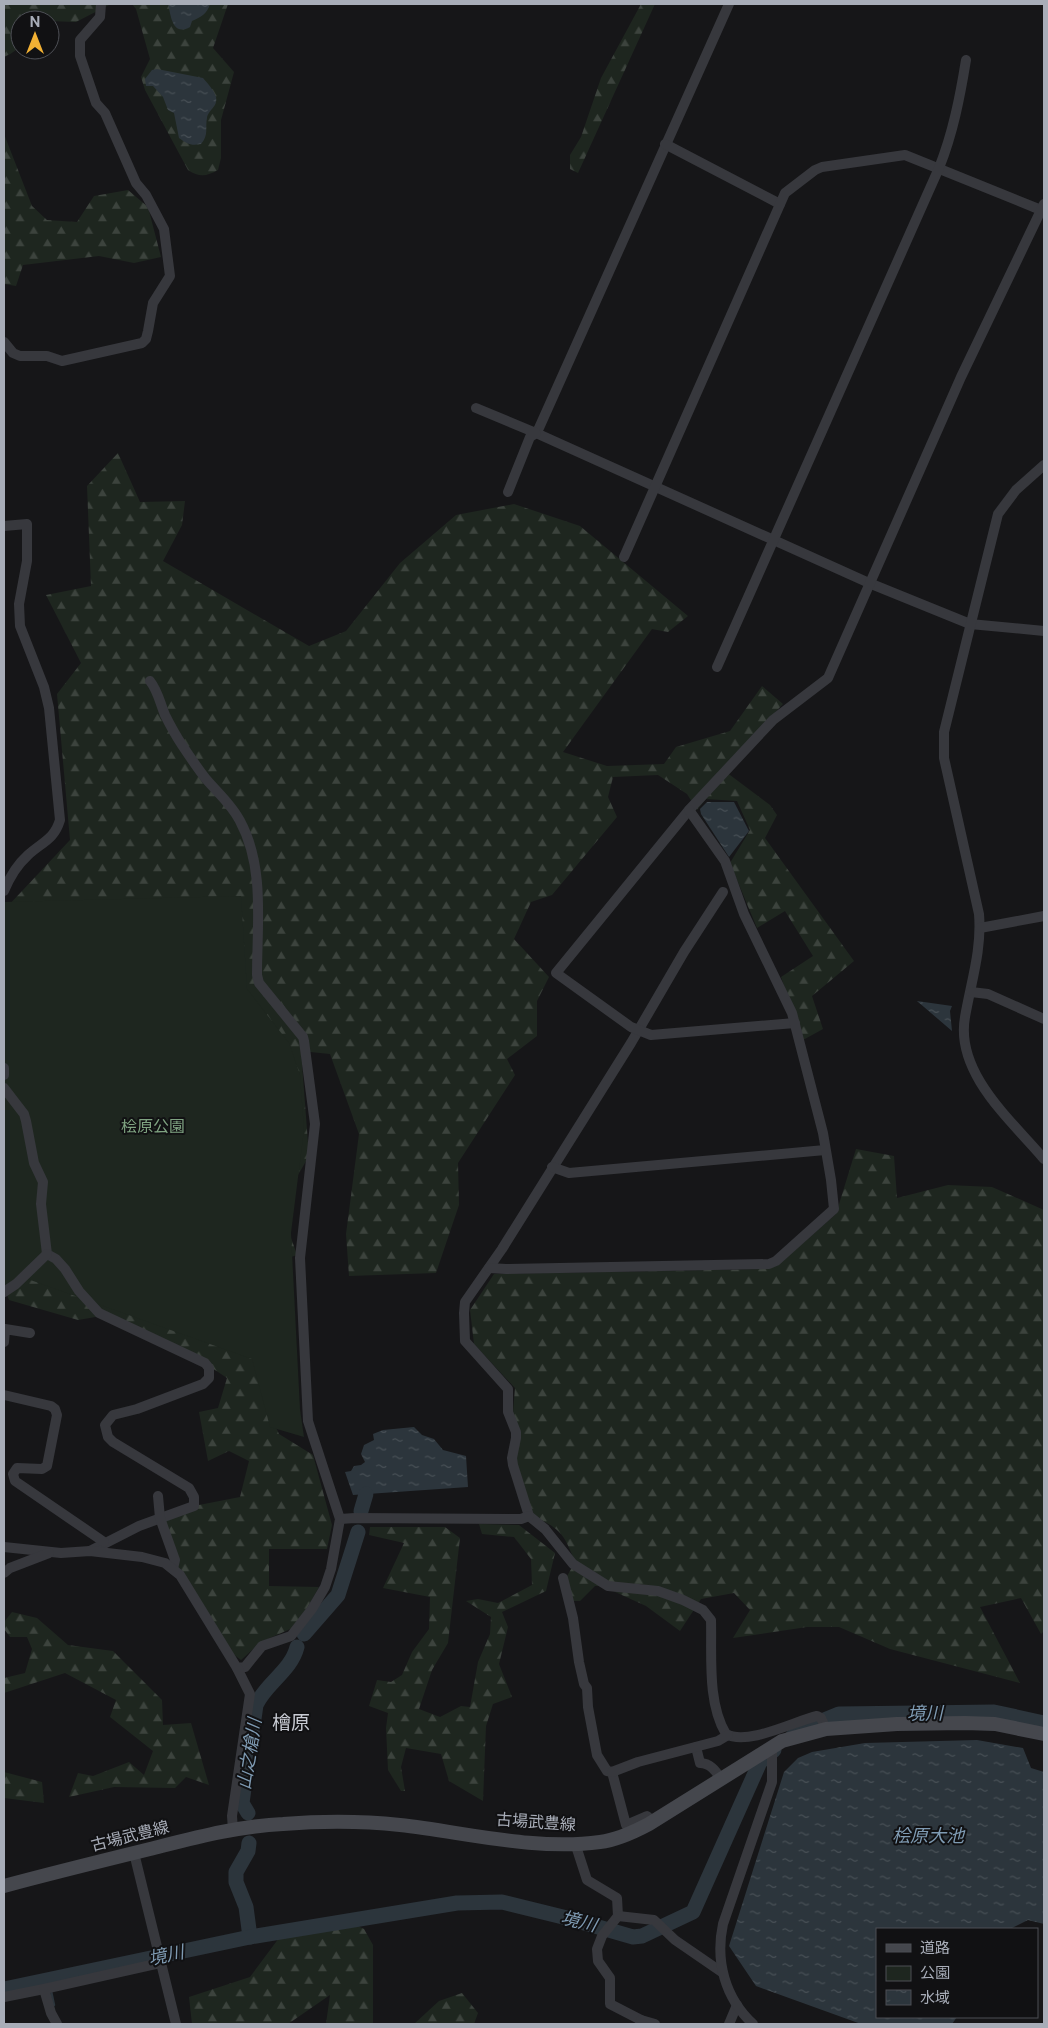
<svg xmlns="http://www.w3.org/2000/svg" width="1048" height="2028" font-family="'Public Sans','Noto Sans JP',sans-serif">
  <defs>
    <pattern id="forest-firs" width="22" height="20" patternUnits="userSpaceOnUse" patternTransform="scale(1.25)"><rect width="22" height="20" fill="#1e261f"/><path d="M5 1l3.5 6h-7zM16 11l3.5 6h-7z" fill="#3c433d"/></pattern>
    <pattern id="water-ripples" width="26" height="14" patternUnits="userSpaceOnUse" patternTransform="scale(1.25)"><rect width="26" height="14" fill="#2c353c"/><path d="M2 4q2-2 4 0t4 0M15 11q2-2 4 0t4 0" fill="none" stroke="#485056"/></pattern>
  </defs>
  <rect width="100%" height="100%" fill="#161618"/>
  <!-- forest -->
  <g fill="url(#forest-firs)">
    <path d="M4,4H117L109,5L76,22L20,20C20,41 25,48 4,57Z"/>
    <path d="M132,4H228L213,48L234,72L221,120V158L218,170C207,176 200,178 188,170L145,90L141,77L150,59L136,9Z"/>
    <path d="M641,4H655L578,173L570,169V155L581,137L601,78Z"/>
    <path d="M4,134L32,206L47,220L77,222L94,196L128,190L148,207L161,257L134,263L99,256L23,265L16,286L4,284Z"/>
    <path d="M118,453L140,502L185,501L182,525L163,561L309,646L346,631L400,563L456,515L514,504L580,526L688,616L668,632L652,629L563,752L607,766L664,764L676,747L730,731L762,686L783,704L722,769L770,805L777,815L765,838L854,961L812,996L823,1029L803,1040L781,977L813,956L785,911L757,928L730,863L750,830L737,801L706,799L697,810L687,794L658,775L613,777L608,797L617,817L552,895L531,902L514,939L549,977L537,1001V1036L507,1059L515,1075L458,1163L459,1205L436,1273L349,1276L346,1234L359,1134L330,1054L301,1051L309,1156L280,1206L297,1255L276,1262L268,1327L270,1414L279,1434L313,1455L332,1525L327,1549H269V1586L319,1587L297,1626L261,1642L241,1660L228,1650L174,1567L163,1512L240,1497L249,1461L229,1451L208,1461L199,1412L218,1408L227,1378L191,1354L107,1315L78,1320L9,1300L4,1288V908H6L70,840L57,694L81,663L46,595L91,586L87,486Z"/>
    <path d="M856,1149L894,1156L897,1198L948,1185L992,1187L1044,1210V1631L1041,1634L1021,1598L980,1607L1020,1683L890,1649L839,1627H807L733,1638L750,1610L734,1593L701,1599L680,1631L646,1606L602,1586H595L580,1601H572L566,1578L575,1562C564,1534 561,1529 533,1516L515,1465L513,1412L515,1388L474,1344L470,1310L494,1274L768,1269L784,1260L836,1214Z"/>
    <path d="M479,1524L519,1525L555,1553L546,1591L502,1612L508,1627L499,1664L512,1697L493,1704L486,1726L483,1801L449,1781L441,1754L406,1748L401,1767L405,1791H401L388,1770L386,1728L388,1713L369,1706L377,1680L391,1682L402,1675L412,1652L429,1629L430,1597L383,1588L404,1543L369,1535L370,1527H445L460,1538L448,1643L432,1670L419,1709L440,1717L461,1706L470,1707L478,1662L490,1634L491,1617L466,1601L478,1599L498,1603L532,1585L531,1559L514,1537L482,1534Z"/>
    <path d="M12,1612L37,1618L68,1645L113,1651L162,1700L163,1725L191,1723L209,1785L186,1777L175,1788L114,1787L69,1797L78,1773L93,1776L129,1762L144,1775L153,1751L110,1717L116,1700L65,1673L4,1693V1678L25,1673L32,1649L27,1637H10L4,1629V1622Z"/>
    <path d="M4,1772L42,1782L44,1803L4,1798Z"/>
    <path d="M352,1923L364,1929L373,1945V2024H326L330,1995L288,2024H192L189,1997L250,1977L279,1938Z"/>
    <path d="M462,1993L478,2013L474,2024H414L439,2001Z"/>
  </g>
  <!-- park -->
  <path fill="#1e261f" d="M241,896L247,989L289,1043L300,1075L304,1130L291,1233L300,1409L304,1437L270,1427L252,1359L22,1277L4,1292V902Z"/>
  <!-- water -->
  <g fill="url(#water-ripples)">
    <path d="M168,4H210C207,14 201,17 192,21L190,27C172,37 171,15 168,4Z"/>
    <path d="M157,69L203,78C207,83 214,90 216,97C218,107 208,110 207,118C205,128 209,135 201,144C191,146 187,144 179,138L174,113L168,110L163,97L153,86H146L145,79L152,70Z"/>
    <path d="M707,802H734L749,831L729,857L701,814L700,809Z"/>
    <path d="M917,1001L952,1006L950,1011L952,1031Z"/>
    <path d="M414,1427L422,1435L434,1439L443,1450L466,1456L468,1487L353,1495L345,1472L351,1471L354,1466L361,1465L365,1462L361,1454L364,1445L374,1440L373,1434L383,1430Z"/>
    <path d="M977,1740L1023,1748L1031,1768L1044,1772V1924L1028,1920L1010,1929H877V2017H957L952,2024H861L756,1986L729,1946L784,1772L798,1758L812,1752L865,1743Z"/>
  </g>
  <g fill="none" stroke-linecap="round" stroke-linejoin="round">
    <!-- stream -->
    <path stroke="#2c353c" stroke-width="2.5" d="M51,1991L54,2005"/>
    <!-- river -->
    <g stroke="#2c353c" stroke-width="15">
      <path d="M361,1511L366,1494"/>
      <path d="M304,1634L338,1595L358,1532"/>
      <path d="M792,1737L812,1725L839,1714L994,1712L1044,1723"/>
      <path d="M248,1813L242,1803L256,1705C266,1683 291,1671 297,1647"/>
      <path d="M249,1843L248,1851L236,1872V1882L246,1907L250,1937"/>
      <path d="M4,1989L250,1937L457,1903L502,1902L567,1918L633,1937L642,1936L693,1912L760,1762L774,1750"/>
    </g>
    <!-- street -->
    <g stroke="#37383d" stroke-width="10">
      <path d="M729,4L539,428L536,433L869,583L970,624L1044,631"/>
      <path d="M665,144L780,204"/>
      <path d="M4,342L13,353L20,356H47L62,361L142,343L146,339L148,331L153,303L170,276L164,229L146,195L136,183L105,113L96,103L80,56V40L100,17L101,4"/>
      <path d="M476,408L536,433L530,437L508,492"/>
      <path d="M1044,465L1016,490L998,514L944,732V758L979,914C982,950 971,982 965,1017C955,1073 1011,1120 1044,1159"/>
      <path d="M4,526L27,524V561L19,604L20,626L44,687L49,708L60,820C54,840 42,842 28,855C17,865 10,876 4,891"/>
      <path d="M624,557L785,193L815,170L822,167L905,155L1041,210"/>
      <path d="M717,667L939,168C953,133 960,97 966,60"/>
      <path d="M150,681C158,691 160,703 165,715C170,725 176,736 182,745C190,757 198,769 206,779C218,793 232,805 240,821C265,867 257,924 257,975L259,983L303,1037L304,1041L315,1124L300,1258L308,1421L340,1519L331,1569L325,1587L312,1609L291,1636L262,1646L245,1667L237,1668"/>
      <path d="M723,892L684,952L631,1043L502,1249L465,1302L464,1313L465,1341L508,1389V1412L516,1432V1438L512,1458L513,1465L529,1516L545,1529L573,1564L608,1586L658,1591L683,1600L703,1610L711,1620C712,1655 707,1703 726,1734C748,1746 795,1721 817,1716L821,1718L826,1729"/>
      <path d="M980,928L1044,916"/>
      <path d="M971,992L988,994L1044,1019"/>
      <path d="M795,1023L651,1035L631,1027L556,973L689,810L773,720L828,678L961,377L1044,204"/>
      <path d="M4,1068V1075"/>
      <path d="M4,1088L24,1114L26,1121L34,1163L43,1182L41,1204L47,1254L56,1259L65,1269L79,1291L99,1313L205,1363L209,1368V1378L203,1384L137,1409L113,1415L105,1425L108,1437L113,1442L189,1488L194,1497V1506L139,1526L90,1551"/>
      <path d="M552,1167L569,1173L825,1150"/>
      <path d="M489,1268L506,1269L769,1264L776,1261L834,1209L831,1180L823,1133L792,1013L744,914L725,861L689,810"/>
      <path d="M4,1292L16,1284L47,1254"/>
      <path d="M4,1342L5,1329L30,1333"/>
      <path d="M4,1395L51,1406L55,1409L57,1415L47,1466L42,1469L17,1468L13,1474L15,1481L104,1542"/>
      <path d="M158,1496L160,1518L175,1560L173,1569"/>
      <path d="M340,1519L355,1518L521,1519L529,1516"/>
      <path d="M4,1547L61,1553L90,1551L142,1557L165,1563L180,1575L237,1668L250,1694L232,1816L233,1830"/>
      <path d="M4,1573L10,1568L49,1553"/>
      <path d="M563,1578L573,1618L579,1662L584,1684L587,1688L588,1707L597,1755L607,1771L612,1772L626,1825L647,1816L653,1822"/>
      <path d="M696,1747L700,1763C710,1763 716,1771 721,1779"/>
      <path d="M612,1772L638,1762L718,1741L728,1735"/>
      <path d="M575,1843L587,1880L617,1898L618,1916L602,1936L597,1949L598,1961L610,1978V2004L641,2020"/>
      <path d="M134,1853L176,2024"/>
      <path d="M618,1916L654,1920L675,1940L723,1973"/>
      <path d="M4,1997L44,1989"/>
      <path d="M57,2024L51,2013L44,1989L160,1963"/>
      <path d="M640,2024L641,2020L655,2024"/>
      <path d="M729,2024L737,2005"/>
      <path d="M753,2024C725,1998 715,1961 723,1924L772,1782V1748"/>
    </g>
    <!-- secondary -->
    <path stroke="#45474d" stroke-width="14" d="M4,1886C52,1873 101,1861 150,1849C194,1838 238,1826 283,1824C322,1821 362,1821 400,1825C464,1832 535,1851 600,1842C617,1840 634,1832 649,1824L782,1741L826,1729L897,1724L965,1723L995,1724L1044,1734"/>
  </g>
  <g text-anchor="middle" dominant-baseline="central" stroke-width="4" stroke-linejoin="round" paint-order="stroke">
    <!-- park labels -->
    <g font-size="16" fill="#7fa381" stroke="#111113">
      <text x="153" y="1126">桧原公園</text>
    </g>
    <!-- street labels -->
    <g font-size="16" fill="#a8adb8" stroke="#111113">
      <text transform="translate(536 1822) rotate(4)">古場武豊線</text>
      <text transform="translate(130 1836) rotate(-14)">古場武豊線</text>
    </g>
    <!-- water labels -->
    <g font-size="18" font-style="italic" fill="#7f9bb3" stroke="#111113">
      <text transform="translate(925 1713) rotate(-1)">境川</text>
      <text transform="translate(249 1754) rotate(-81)">山之槍川</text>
      <text x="928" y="1835">桧原大池</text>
      <text transform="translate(579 1921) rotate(14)">境川</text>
      <text transform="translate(166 1955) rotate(-12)">境川</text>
    </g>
    <!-- quarter labels -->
    <g font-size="19" fill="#c9ccd4" stroke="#111113">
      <text x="291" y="1722">檜原</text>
    </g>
  </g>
  <!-- border -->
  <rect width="1048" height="2028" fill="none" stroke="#a8adb8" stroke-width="10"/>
  <!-- legend -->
  <rect x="876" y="1928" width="162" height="90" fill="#111113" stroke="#4d4f55"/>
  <rect x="886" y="1944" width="25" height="8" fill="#45474d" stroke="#4d4f55"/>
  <text x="920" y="1953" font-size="15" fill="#a8adb8">道路</text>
  <rect x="886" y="1966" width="25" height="15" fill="#1e261f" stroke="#4d4f55"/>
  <text x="920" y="1978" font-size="15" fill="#a8adb8">公園</text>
  <rect x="886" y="1990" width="25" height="15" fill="url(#water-ripples)" stroke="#4d4f55"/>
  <text x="920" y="2003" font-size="15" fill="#a8adb8">水域</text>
  <!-- north arrow -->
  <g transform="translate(35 35)"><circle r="24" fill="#111113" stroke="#4d4f55"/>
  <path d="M0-4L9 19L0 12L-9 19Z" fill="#f2b134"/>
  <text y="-8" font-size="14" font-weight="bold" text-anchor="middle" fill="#a8adb8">N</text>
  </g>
</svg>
